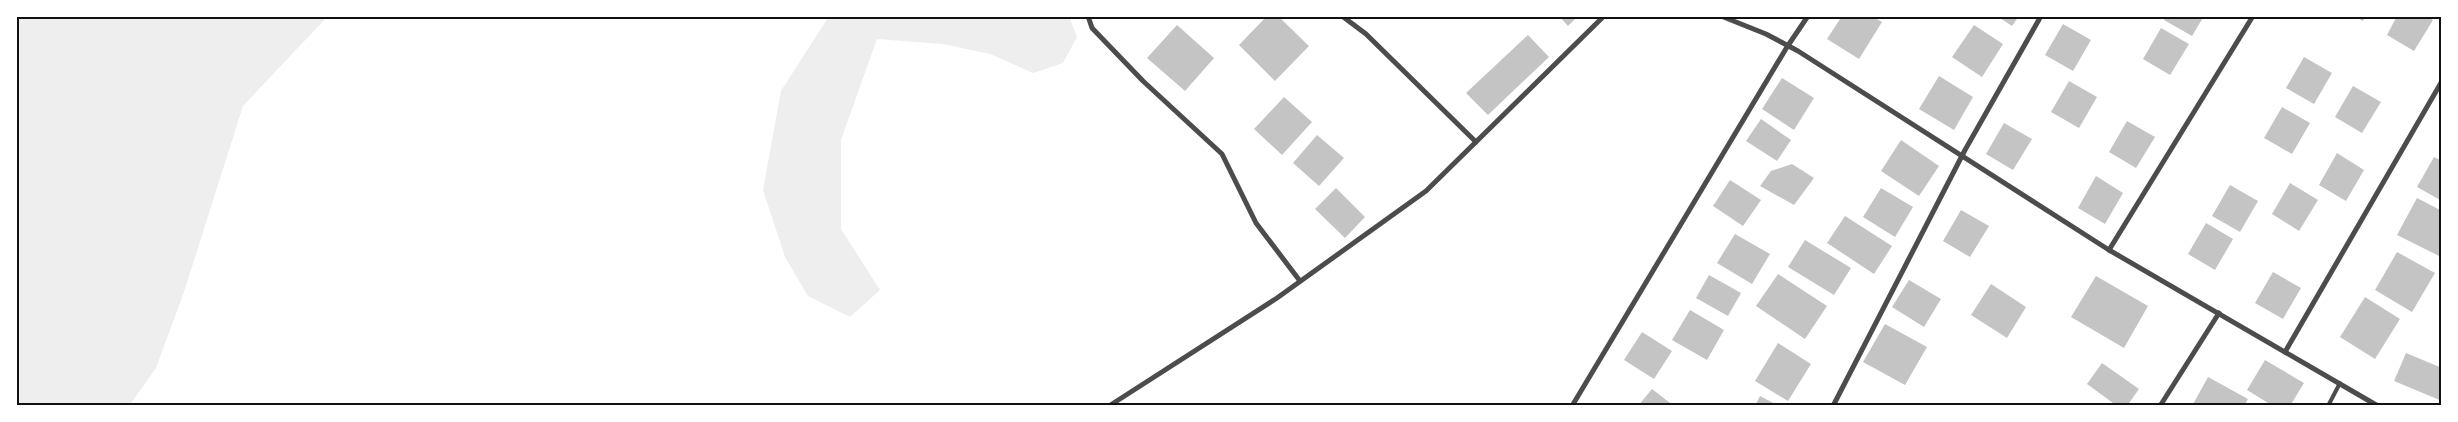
<svg xmlns="http://www.w3.org/2000/svg" width="2458" height="422" font-family="Overpass,sans-serif">
  <rect width="100%" height="100%" fill="#fff"/>
  <!-- green -->
  <g fill="#eee">
    <path d="M16,16H328L243,106L184,292L156,368L129,406H16Z"/>
    <path d="M829,16H1069L1077,37L1063,63L1033,73L990,54L943,44L877,39L841,140V229L880,290L850,317L808,296L785,257L763,190L781,91Z"/>
  </g>
  <!-- building -->
  <g fill="#c4c4c4">
    <path d="M1267,16H1278L1309,46L1275,81L1239,45Z"/>
    <path d="M1559,16H1578L1568,26Z"/>
    <path d="M1842,16H1872L1882,22L1859,59L1827,39Z"/>
    <path d="M1997,16H2019L2012,26Z"/>
    <path d="M2166,16H2204L2192,36L2164,20Z"/>
    <path d="M2354,16H2366L2363,21Z"/>
    <path d="M2397,16H2427L2433,20L2414,51L2387,35Z"/>
    <path d="M2063,24L2091,40L2073,71L2045,55Z"/>
    <path d="M1177,25L1214,58L1185,91L1147,58Z"/>
    <path d="M1974,25L2003,44L1982,77L1952,57Z"/>
    <path d="M2161,28L2189,44L2170,75L2143,59Z"/>
    <path d="M1528,35L1549,57L1488,115L1466,93Z"/>
    <path d="M2304,57L2332,73L2314,104L2286,88Z"/>
    <path d="M1939,76L1973,97L1954,130L1919,109Z"/>
    <path d="M1782,78L1814,98L1794,130L1762,109Z"/>
    <path d="M2069,81L2097,97L2079,128L2051,112Z"/>
    <path d="M2353,86L2381,102L2362,133L2335,117Z"/>
    <path d="M1284,97L1312,122L1282,155L1254,129Z"/>
    <path d="M2282,107L2310,123L2292,154L2264,138Z"/>
    <path d="M1761,119L1791,140L1777,161L1746,141Z"/>
    <path d="M2127,121L2155,137L2136,168L2109,152Z"/>
    <path d="M2004,123L2032,139L2013,170L1986,154Z"/>
    <path d="M1317,135L1344,158L1319,186L1293,163Z"/>
    <path d="M1901,140L1939,166L1919,196L1881,171Z"/>
    <path d="M2337,153L2364,170L2346,201L2319,185Z"/>
    <path d="M2434,157L2442,161V201L2417,187Z"/>
    <path d="M1792,164L1814,178L1794,205L1760,186L1771,171Z"/>
    <path d="M2096,176L2123,193L2105,224L2078,208Z"/>
    <path d="M1730,180L1761,200L1743,226L1713,206Z"/>
    <path d="M2290,183L2318,200L2299,231L2272,214Z"/>
    <path d="M2230,185L2258,201L2240,232L2212,216Z"/>
    <path d="M1336,188L1365,217L1345,238L1315,209Z"/>
    <path d="M1881,188L1913,207L1895,237L1863,217Z"/>
    <path d="M2417,198L2442,211L2441,257L2397,235Z"/>
    <path d="M1961,210L1989,226L1970,257L1943,241Z"/>
    <path d="M1845,216L1892,246L1874,274L1827,243Z"/>
    <path d="M2206,223L2233,239L2215,270L2188,254Z"/>
    <path d="M1735,234L1770,254L1752,284L1717,263Z"/>
    <path d="M1805,240L1851,268L1834,295L1788,267Z"/>
    <path d="M2397,252L2435,273L2412,312L2375,290Z"/>
    <path d="M2273,272L2301,288L2283,319L2255,303Z"/>
    <path d="M1778,274L1827,306L1805,339L1756,306Z"/>
    <path d="M1709,275L1741,293L1728,316L1696,298Z"/>
    <path d="M2096,276L2148,306L2124,348L2071,317Z"/>
    <path d="M1909,280L1941,299L1924,327L1892,307Z"/>
    <path d="M1991,284L2026,307L2007,338L1971,315Z"/>
    <path d="M2365,297L2400,319L2375,359L2340,337Z"/>
    <path d="M1690,310L1724,330L1707,360L1672,340Z"/>
    <path d="M1885,324L1927,347L1905,385L1863,362Z"/>
    <path d="M1642,332L1672,351L1654,379L1624,360Z"/>
    <path d="M1778,343L1811,364L1788,401L1755,381Z"/>
    <path d="M2406,353L2442,368V401L2394,381Z"/>
    <path d="M2265,360L2304,383L2290,406H2273L2247,390Z"/>
    <path d="M2102,363L2139,389L2127,406H2117L2087,384Z"/>
    <path d="M2208,377L2248,399L2244,406H2192Z"/>
    <path d="M1652,389L1674,406H1638Z"/>
    <path d="M1760,396L1779,406H1755Z"/>
  </g>
  <g fill="none" stroke-linecap="round" stroke-linejoin="round">
    <!-- service -->
    <path stroke="#4c4c4c" stroke-width="4" d="M2328,406L2340,383"/>
    <!-- minor -->
    <g stroke="#4c4c4c" stroke-width="5">
      <path d="M1088,16L1092,28L1143,81L1222,154L1256,223L1300,281"/>
      <path d="M1342,16L1366,34L1476,142"/>
      <path d="M1721,16L1766,34L1798,51L2109,250L2378,406"/>
      <path d="M2109,250L2253,16"/>
      <path d="M2285,352L2442,81"/>
      <path d="M1109,406L1277,298L1426,191L1604,16"/>
      <path d="M1572,406L1787,47L1808,16"/>
      <path d="M1833,406L1965,150L2041,16"/>
      <path d="M2160,406L2219,313"/>
    </g>
  </g>
  <!-- border -->
  <rect width="2458" height="422" fill="none" stroke="#ffffff" stroke-width="35"/>
  <rect x="18" y="18" width="2422" height="386" fill="none" stroke="#111" stroke-width="2"/>
</svg>
